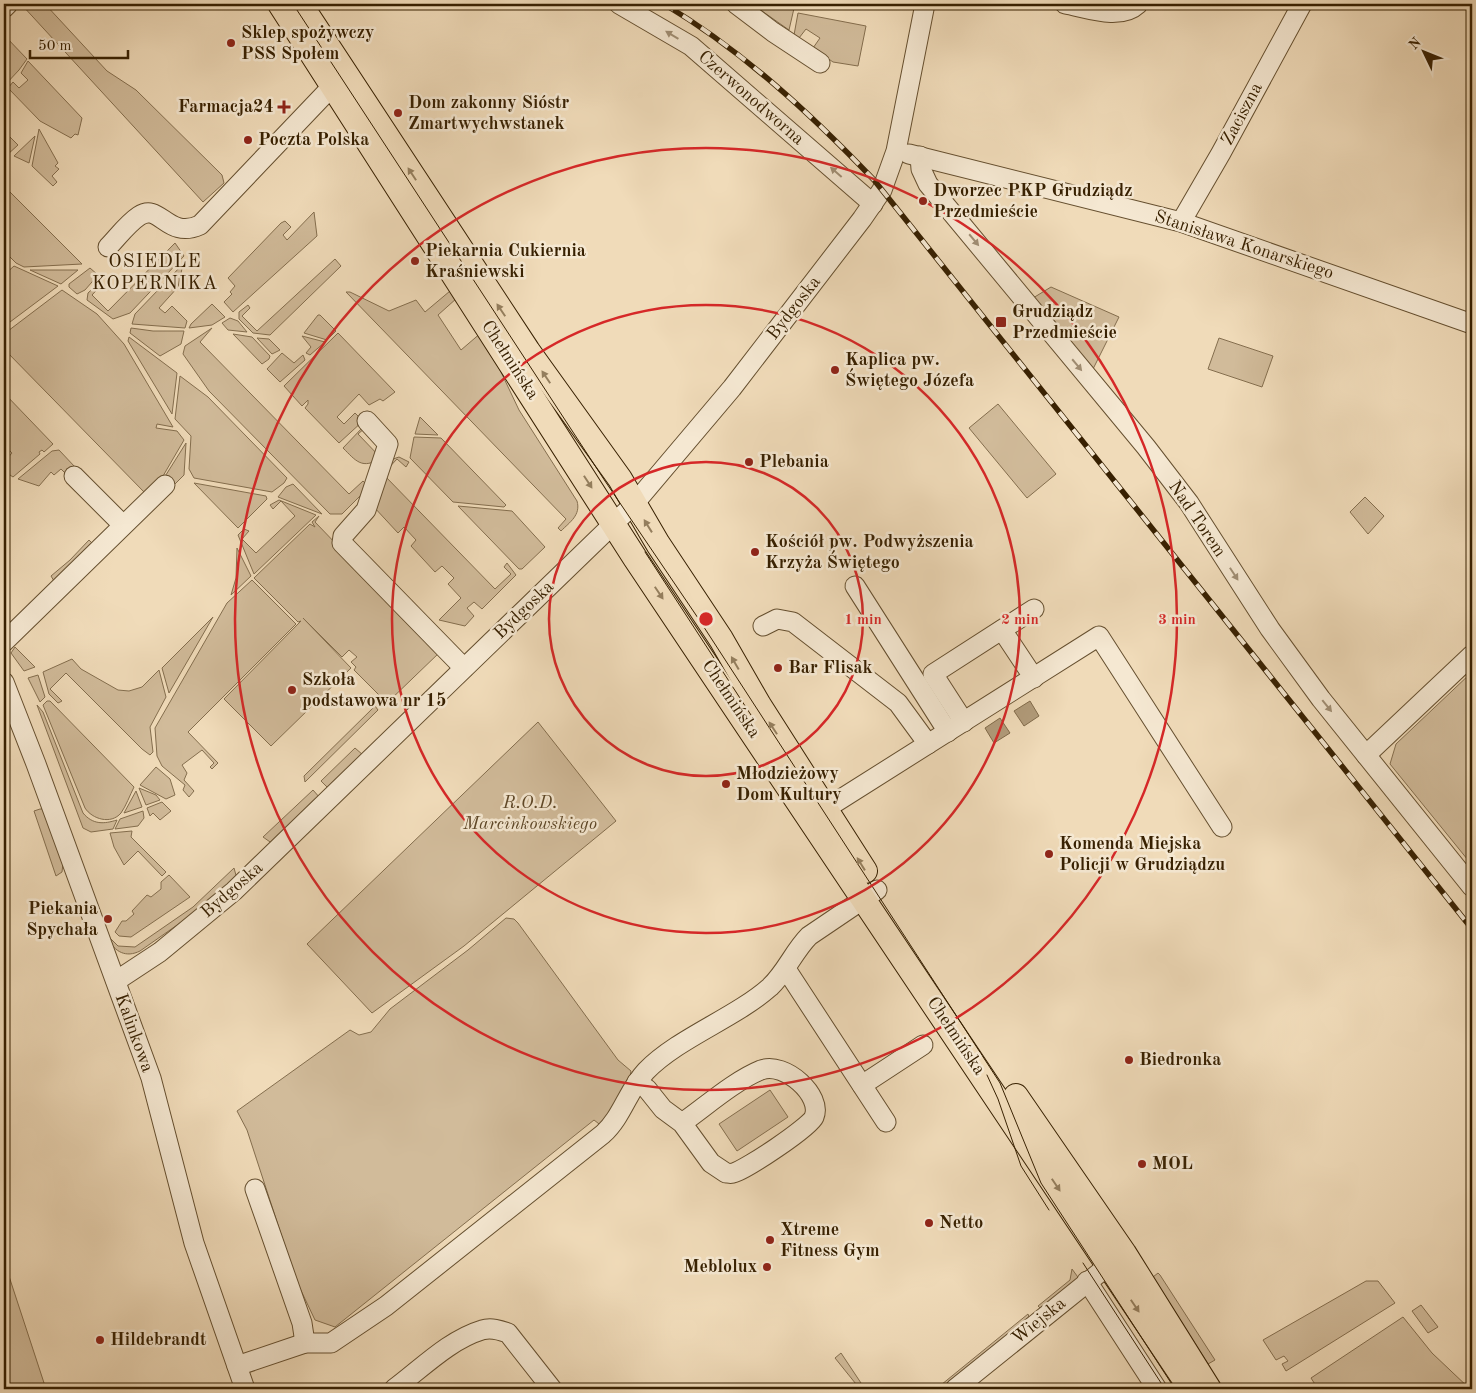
<svg xmlns="http://www.w3.org/2000/svg" width="1476" height="1393" font-family="'Old Standard TT',serif">
  <rect width="100%" height="100%" fill="#f0dbb9"/>
  <filter id="stains"><feTurbulence type="fractalNoise" baseFrequency=".004" numOctaves="4"/><feColorMatrix values="0 0 0 0 .2 0 0 0 0 .09 0 0 0 0 .02 0 0 0 .5 -.17"/></filter>
  <radialGradient id="worn" r=".72"><stop offset=".6" stop-color="#630" stop-opacity="0"/><stop offset="1" stop-color="#630" stop-opacity=".3"/></radialGradient>
  <!-- green -->
  <g fill="#d1bb9a" stroke="#846e4e">
    <path d="M21,4H45L107,71L136,90L222,175L224,183L203,202Z"/>
    <path d="M752,4H795L789,30Z"/>
    <path d="M798,13L866,26L858,66L833,62L813,48L820,38L806,29L799,38L794,35Z"/>
    <path d="M5,36L27,59L19,70L5,85Z"/>
    <path d="M28,61L82,118L78,135L75,134L71,138L40,121L8,88L13,82L19,88L28,80L21,73Z"/>
    <path d="M39,129L58,163L55,166L59,169L52,176L57,182L53,186L32,166Z"/>
    <path d="M4,131L18,145L7,155L4,154Z"/>
    <path d="M35,136L29,163L14,156Z"/>
    <path d="M4,186L82,264L24,267L16,263L4,251Z"/>
    <path d="M314,212L317,236L233,312L224,302L232,294L230,292L235,286L228,278L281,223L285,221L291,227L283,235L287,240Z"/>
    <path d="M175,243L184,256L130,313L113,319L87,300L88,293L101,281L103,283L92,295L108,311Z"/>
    <path d="M335,259L341,266L270,335L253,333L239,319V312L248,305L250,308L242,316L257,331Z"/>
    <path d="M183,264L178,287L159,308L165,313L172,306L187,321L185,328L132,324L135,314Z"/>
    <path d="M14,266L58,286L6,325L4,323V275Z"/>
    <path d="M90,268L98,275L85,290L77,294L69,287V284Z"/>
    <path d="M30,270H78L61,284Z"/>
    <path d="M442,278L457,298L438,315L461,350L482,332L519,410L577,501C581,515 570,522 561,531L558,528L566,519L346,292H350L389,311L416,300L425,312L450,291Z"/>
    <path d="M1051,287L1119,317L1093,369L1033,298Z"/>
    <path d="M62,290L97,314L124,344L173,427L157,424L156,428L177,431L184,440L163,476L145,493L4,349V334Z"/>
    <path d="M212,304L225,317L212,325L189,328L191,324Z"/>
    <path d="M318,315H320L336,331L327,340L304,333Z"/>
    <path d="M230,318L238,321L247,332L228,330L222,323Z"/>
    <path d="M131,328L153,331H184L181,344L160,356L130,333Z"/>
    <path d="M212,328L200,342L349,494L363,481L368,486L367,489L342,514H330L209,391L183,354L185,346Z"/>
    <path d="M338,333L395,392L383,401L380,399L369,405L359,394L337,417L344,424L355,413L363,421L339,443L305,408L308,404V400L302,406L284,386Z"/>
    <path d="M233,334L252,337L270,356L269,359L262,364Z"/>
    <path d="M302,336L325,342L310,355L306,353L311,347Z"/>
    <path d="M129,337L177,373L172,414L128,341Z"/>
    <path d="M257,338L269,339L280,350L272,354Z"/>
    <path d="M1219,338L1273,356L1262,387L1208,369Z"/>
    <path d="M282,353L294,363L303,355L305,360L280,382L267,369Z"/>
    <path d="M180,376L208,397L287,478L284,483L272,492L194,478L189,469L191,436L175,419Z"/>
    <path d="M4,393L53,444L44,452L42,450L39,452L40,454L13,477L4,471V462L12,453L4,445Z"/>
    <path d="M998,404L1056,474L1027,498L969,428Z"/>
    <path d="M420,417L438,435L415,434Z"/>
    <path d="M363,427L365,428L358,434L381,458C362,470 356,461 343,448Z"/>
    <path d="M414,437L441,438L506,505L504,507L453,502L410,458Z"/>
    <path d="M186,443L184,475L173,486L164,478Z"/>
    <path d="M59,450L75,467L67,475L61,469L54,475L51,472L39,486L18,479L52,451Z"/>
    <path d="M399,457L409,462L406,467L397,459L383,474L495,589L511,574L504,567L507,563L516,575L482,609L474,602L467,608L474,616L465,626L439,620L461,598L448,584L454,578L442,566L435,572L411,546L416,540L404,527L398,533L373,506L387,461Z"/>
    <path d="M194,483L266,496L267,499L238,528Z"/>
    <path d="M293,484L322,514L278,497L286,487Z"/>
    <path d="M1365,497L1384,516L1368,534L1350,512Z"/>
    <path d="M279,500L316,515L254,574L238,535L244,529L249,531L242,539L256,553L295,516L281,501L273,509L270,505Z"/>
    <path d="M458,506L512,511L545,547L522,569H519Z"/>
    <path d="M319,516L315,522L440,652L387,703L354,670L356,667L351,662L357,657L349,650L342,657L303,618L351,668L271,746L224,699L301,621L298,622L254,578L310,524L315,527L312,522Z"/>
    <path d="M89,540L95,546L54,581L51,576L70,560Z"/>
    <path d="M237,548L251,576L231,595L236,578Z"/>
    <path d="M252,580L296,624L188,732L218,763L212,769L210,767L214,763L202,750L182,765L187,773L184,780L194,791L189,797L183,790L185,785L162,766L157,756L155,728L227,603Z"/>
    <path d="M213,617L169,693L162,668Z"/>
    <path d="M15,647L35,667L24,671L11,653Z"/>
    <path d="M72,659L81,669L118,690L129,691L142,687L159,670L166,697L150,727L153,752L150,755L142,749L66,673L50,689L62,701L58,703L49,694L43,672Z"/>
    <path d="M1472,672V865L1390,764L1396,744Z"/>
    <path d="M38,675L45,697L40,702L28,678Z"/>
    <path d="M47,701H50L134,787C130,795 126,806 121,813C111,825 92,819 85,808L43,705Z"/>
    <path d="M37,705L43,712L83,813C93,825 104,824 117,820L113,829L91,832L83,828Z"/>
    <path d="M375,706L378,710L305,782L304,776Z"/>
    <path d="M538,722L616,821L464,946L372,1013L307,944Z"/>
    <path d="M355,748L363,755L329,789L321,781Z"/>
    <path d="M156,767L170,779L175,795L166,799L140,785Z"/>
    <path d="M139,788L156,795L160,800L146,805Z"/>
    <path d="M313,790L320,798L273,844L263,837Z"/>
    <path d="M136,791L142,807L124,813Z"/>
    <path d="M162,802L171,811L160,820L153,813L150,816L147,808Z"/>
    <path d="M40,809H44L63,863L62,872L56,876L34,811Z"/>
    <path d="M143,811L144,818L138,826L115,829L120,819Z"/>
    <path d="M132,831L131,837L166,872L162,876L138,851L124,865L114,847L110,833Z"/>
    <path d="M234,868L237,879L210,902L140,951C126,958 115,952 108,939H111L118,946L135,947L193,907Z"/>
    <path d="M169,875L190,897L131,937L119,936L115,932L122,921H126L134,914L132,911L147,895L151,897L161,889V882Z"/>
    <path d="M506,918L514,919L518,923L618,1060L631,1071L628,1087L603,1127L594,1120L335,1327L315,1320L296,1280L247,1130L237,1111L350,1030L359,1035L371,1032L390,1009L468,950Z"/>
    <path d="M770,1090L788,1117L737,1151L719,1124Z"/>
    <path d="M4,1261L46,1389H4Z"/>
    <path d="M1072,1269L1080,1280L1041,1309L1038,1306L1070,1280Z"/>
    <path d="M1158,1273L1160,1275L1215,1360L1208,1364L1153,1277Z"/>
    <path d="M1366,1281H1378L1395,1303L1286,1371L1282,1364L1288,1361L1284,1356L1276,1360L1263,1340Z"/>
    <path d="M1421,1305L1438,1327L1428,1333L1412,1311Z"/>
    <path d="M1028,1314L1030,1320L945,1389H936Z"/>
    <path d="M1403,1317L1432,1353L1470,1389H1318L1311,1378Z"/>
    <path d="M841,1353L865,1389H860L835,1358Z"/>
  </g>
  <!-- water -->
  <g fill="#b19b7a" stroke="#806a4a">
    <path d="M1030,701L1039,716L1024,726L1014,711Z"/>
    <path d="M1000,718L1010,733L994,743L985,728Z"/>
  </g>
  <g fill="none" stroke-linecap="round" stroke-linejoin="round">
    <defs>
      <g id="minor">
        <path d="M619,4L691,46L873,204"/>
        <path d="M736,4L773,32L820,63"/>
        <path d="M1065,4C1087,8 1120,21 1138,4"/>
        <path d="M4,8L8,4"/>
        <path d="M909,154L1181,222L1472,324"/>
        <path d="M920,156L921,169L928,184L1146,447L1189,503L1270,629L1321,699L1472,887"/>
        <path d="M1181,222L1221,153L1302,4"/>
        <path d="M108,247C117,238 127,224 139,216C160,202 167,240 200,225L341,77"/>
        <path d="M367,421L388,444L366,510L343,536L342,543L464,668"/>
        <path d="M74,476L123,525"/>
        <path d="M855,586L948,732"/>
        <path d="M763,626L777,619L793,622L898,703L928,744"/>
        <path d="M1002,630L1034,678"/>
        <path d="M4,642L165,485"/>
        <path d="M4,682L36,764L151,1078L194,1243L245,1389"/>
        <path d="M964,722L933,674L1034,609"/>
        <path d="M1366,755L1472,655"/>
        <path d="M814,816L1099,636L1222,827"/>
        <path d="M786,969L886,1122"/>
        <path d="M116,981L160,952L234,891L634,504L732,388L862,219L882,190L896,151L925,4"/>
        <path d="M637,1082L647,1089L663,1109L682,1123L711,1163L726,1173C728,1173 731,1174 733,1173C744,1171 810,1127 814,1117C823,1096 785,1061 761,1070C734,1081 705,1107 682,1123"/>
        <path d="M862,1085L923,1045"/>
        <path d="M255,1189L302,1323L305,1343"/>
        <path d="M1087,1281L1157,1389"/>
        <path d="M237,1366L305,1343H331L386,1306L603,1134C622,1117 628,1090 646,1071C678,1038 735,1018 770,987C786,972 794,951 809,936L877,890"/>
        <path d="M394,1389C421,1369 449,1340 482,1330C491,1327 500,1330 508,1333L552,1389"/>
        <path d="M955,1389L1119,1257"/>
      </g>
      <g id="major">
        <path d="M280,4L635,558L1191,1389"/>
        <path d="M300,4L528,351L620,479L658,544L721,639L759,705L865,871"/>
        <path d="M1016,1096L1124,1253L1209,1389"/>
      </g>
    </defs>
    <!-- minor casing -->
    <use href="#minor" stroke="#654f2f" stroke-width="21"/>
    <!-- major casing -->
    <use href="#major" stroke="#372001" stroke-width="26"/>
    <!-- minor -->
    <use href="#minor" stroke="#f5e8d2" stroke-width="19"/>
    <!-- major -->
    <use href="#major" stroke="#f0dbb9" stroke-width="24"/>
    <!-- tram -->
    <g stroke="#372001" stroke-width="1">
      <path d="M293,4L605,481L698,618L1000,1083L1041,1183L1175,1389"/>
      <path d="M645,552L751,715"/>
      <path d="M987,1075L998,1099L1021,1166L1049,1210"/>
      <path d="M1083,1263L1165,1389"/>
    </g>
    <defs>
      <path id="rail" d="M664,4C743,51 811,114 874,180L1472,929"/>
    </defs>
    <!-- rail casing -->
    <use href="#rail" stroke="#372001" stroke-width="5.5"/>
    <!-- rail -->
    <use href="#rail" stroke="#f5e8d2" stroke-width="4" stroke-dasharray="11" stroke-linecap="butt"/>
  </g>
  <!-- one-way arrows -->
  <defs><path id="oneway-solid" d="M-6-.8H1V-3.2L6.5 0L1 3.2V.8H-6Z" transform="scale(1.25)"/></defs>
  <g fill="#a08e74">
    <use href="#oneway-solid" transform="translate(672 35) rotate(-149)"/>
    <use href="#oneway-solid" transform="translate(836 172) rotate(-139)"/>
    <use href="#oneway-solid" transform="translate(974 240) rotate(50)"/>
    <use href="#oneway-solid" transform="translate(1077 365) rotate(50)"/>
    <use href="#oneway-solid" transform="translate(1234 574) rotate(57)"/>
    <use href="#oneway-solid" transform="translate(1327 706) rotate(51)"/>
  </g>
  <g fill="#947e5d">
    <use href="#oneway-solid" transform="translate(412 174) rotate(-123)"/>
    <use href="#oneway-solid" transform="translate(501 310) rotate(-124)"/>
    <use href="#oneway-solid" transform="translate(546 377) rotate(-124)"/>
    <use href="#oneway-solid" transform="translate(588 482) rotate(57)"/>
    <use href="#oneway-solid" transform="translate(648 526) rotate(-122)"/>
    <use href="#oneway-solid" transform="translate(659 593) rotate(56)"/>
    <use href="#oneway-solid" transform="translate(735 663) rotate(-120)"/>
    <use href="#oneway-solid" transform="translate(773 728) rotate(-123)"/>
    <use href="#oneway-solid" transform="translate(861 864) rotate(-122)"/>
    <use href="#oneway-solid" transform="translate(1056 1185) rotate(56)"/>
    <use href="#oneway-solid" transform="translate(1135 1306) rotate(56)"/>
  </g>
  <!-- distance rings -->
  <g fill="none" stroke="#d62828" stroke-width="2.5">
    <circle cx="706" cy="619" r="157"/>
    <circle cx="706" cy="619" r="314"/>
    <circle cx="706" cy="619" r="471"/>
  </g>
  <!-- markers -->
  <g fill="#8f2418" stroke="#f5e8d2" stroke-width="2">
    <circle cx="231" cy="43" r="5"/>
    <path d="M281.5 99.5h5v5h5v5h-5v5h-5v-5h-5v-5h5z"/>
    <circle cx="398" cy="113" r="5"/>
    <circle cx="248" cy="140" r="5"/>
    <circle cx="923" cy="201" r="5"/>
    <circle cx="415" cy="261" r="5"/>
    <rect x="995" y="316" width="12" height="12" rx="2.5"/>
    <circle cx="835" cy="370" r="5"/>
    <circle cx="749" cy="462" r="5"/>
    <circle cx="755" cy="552" r="5"/>
    <circle cx="778" cy="668" r="5"/>
    <circle cx="292" cy="690" r="5"/>
    <circle cx="726" cy="784" r="5"/>
    <circle cx="1049" cy="854" r="5"/>
    <circle cx="108" cy="919" r="5"/>
    <circle cx="1129" cy="1060" r="5"/>
    <circle cx="1142" cy="1164" r="5"/>
    <circle cx="929" cy="1223" r="5"/>
    <circle cx="770" cy="1240" r="5"/>
    <circle cx="767" cy="1267" r="5"/>
    <circle cx="100" cy="1340" r="5"/>
  </g>
  <g text-anchor="middle" dominant-baseline="central" stroke-width="5" stroke-linejoin="round" paint-order="stroke">
    <!-- poi labels -->
    <g font-size="18" font-weight="bold" fill="#372001" stroke="#f5e8d2" text-anchor="start">
      <text x="241" y="33">Sklep spożywczy<tspan x="241" dy="21">PSS Społem</tspan></text>
      <text x="408" y="103">Dom zakonny Sióstr<tspan x="408" dy="21">Zmartwychwstanek</tspan></text>
      <text x="274" y="107" text-anchor="end">Farmacja24</text>
      <text x="258" y="140">Poczta Polska</text>
      <text x="933" y="191">Dworzec PKP Grudziądz<tspan x="933" dy="21">Przedmieście</tspan></text>
      <text x="425" y="251">Piekarnia Cukiernia<tspan x="425" dy="21">Kraśniewski</tspan></text>
      <text x="1012" y="312">Grudziądz<tspan x="1012" dy="21">Przedmieście</tspan></text>
      <text x="845" y="360">Kaplica pw.<tspan x="845" dy="21">Świętego Józefa</tspan></text>
      <text x="759" y="462">Plebania</text>
      <text x="765" y="542">Kościół pw. Podwyższenia<tspan x="765" dy="21">Krzyża Świętego</tspan></text>
      <text x="788" y="668">Bar Flisak</text>
      <text x="302" y="680">Szkoła<tspan x="302" dy="21">podstawowa nr 15</tspan></text>
      <text x="736" y="774">Młodzieżowy<tspan x="736" dy="21">Dom Kultury</tspan></text>
      <text x="1059" y="844">Komenda Miejska<tspan x="1059" dy="21">Policji w Grudziądzu</tspan></text>
      <text x="98" y="909" text-anchor="end">Piekania<tspan x="98" dy="21">Spychała</tspan></text>
      <text x="1139" y="1060">Biedronka</text>
      <text x="1152" y="1164">MOL</text>
      <text x="939" y="1223">Netto</text>
      <text x="780" y="1230">Xtreme<tspan x="780" dy="21">Fitness Gym</tspan></text>
      <text x="757" y="1267" text-anchor="end">Meblolux</text>
      <text x="110" y="1340">Hildebrandt</text>
    </g>
    <!-- street labels -->
    <g font-size="18" fill="#372001" stroke="#f5e8d2">
      <text transform="translate(751 98) rotate(41)">Czerwonodworna</text>
      <text transform="translate(1242 114) rotate(-62)">Zaciszna</text>
      <text transform="translate(1244 245) rotate(18)">Stanisława Konarskiego</text>
      <text transform="translate(794 308) rotate(-52)">Bydgoska</text>
      <text transform="translate(510 360) rotate(57)">Chełmińska</text>
      <text transform="translate(1197 519) rotate(56)">Nad Torem</text>
      <text transform="translate(524 610) rotate(-44)">Bydgoska</text>
      <text transform="translate(731 699) rotate(56)">Chełmińska</text>
      <text transform="translate(232 890) rotate(-41)">Bydgoska</text>
      <text transform="translate(134 1033) rotate(70)">Kalinkowa</text>
      <text transform="translate(956 1036) rotate(56)">Chełmińska</text>
      <text transform="translate(1039 1321) rotate(-39)">Wiejska</text>
    </g>
    <!-- park labels -->
    <g font-size="18" font-style="italic" fill="#5e4727" stroke="#f5e8d2">
      <text x="530" y="803">R.O.D.<tspan x="530" dy="21">Marcinkowskiego</tspan></text>
    </g>
    <!-- neighbourhood labels -->
    <g font-size="19" letter-spacing="1" fill="#372001" stroke="#f5e8d2">
      <text x="155" y="262">OSIEDLE<tspan x="155" dy="22">KOPERNIKA</tspan></text>
    </g>
  </g>
  <circle cx="706" cy="619" r="8" fill="#d62828" stroke="#f5e8d2" stroke-width="2.5"/>
  <g font-size="15" text-anchor="middle" font-weight="bold" fill="#d62828" stroke="#f5e8d2" stroke-width="5" stroke-linejoin="round" paint-order="stroke">
    <text x="863" y="624">1 min</text>
    <text x="1020" y="624">2 min</text>
    <text x="1177" y="624">3 min</text>
  </g>
  <!-- margin -->
  <rect width="1476" height="1393" fill="none" stroke="#f0dbb9" stroke-width="20"/>
  <rect x="5" y="5" width="1466" height="1383" fill="none" stroke="#372001" stroke-width="2.5"/>
  <rect x="10" y="10" width="1456" height="1373" fill="none" stroke="#372001"/>
  <!-- north arrow -->
  <g transform="translate(1424 52) rotate(313)" stroke="#f5e8d2" stroke-width="4" paint-order="stroke">
  <path d="M0-4L9 19L0 12L-9 19Z" fill="#372001"/>
  <text y="-8" font-size="14" font-weight="bold" text-anchor="middle" fill="#372001">N</text>
  </g>
  <!-- scale -->
  <path d="M30 50v8h98v-8" fill="none" stroke="#372001" stroke-width="2.5"/>
  <text x="38" y="50" font-size="15" fill="#372001" stroke="#f5e8d2" stroke-width="4" paint-order="stroke">50 m</text>
  <rect width="100%" height="100%" filter="url(#stains)"/>
  <rect width="100%" height="100%" fill="url(#worn)"/>
</svg>
